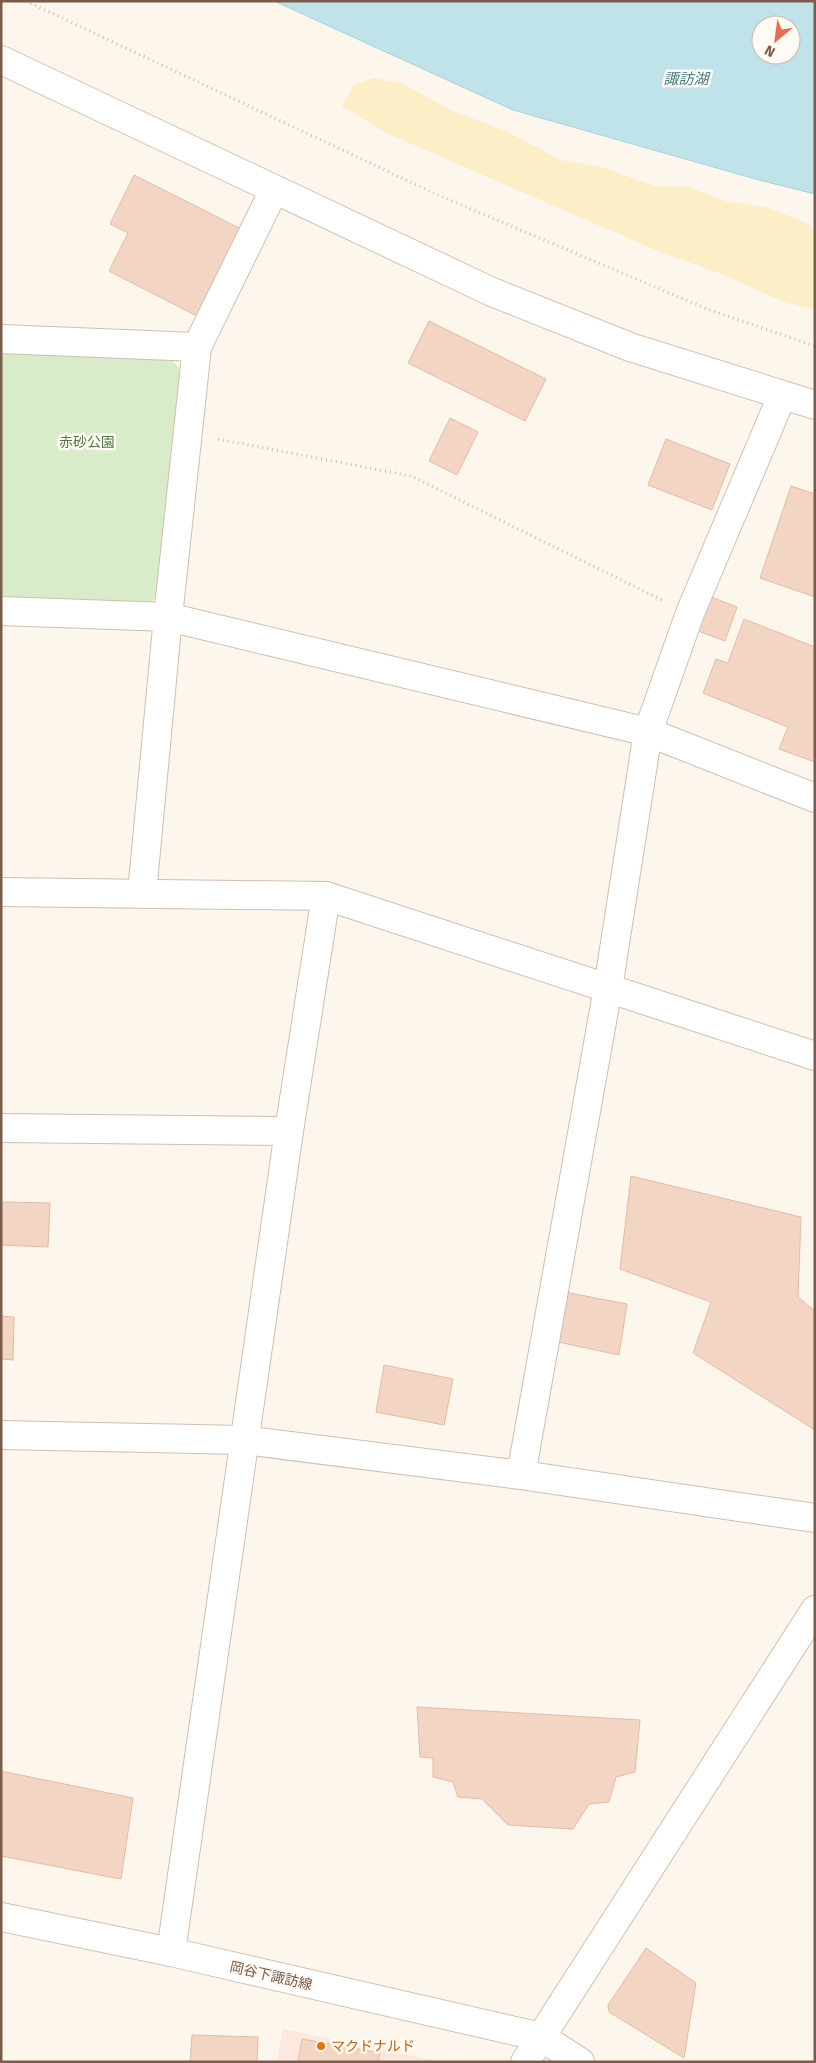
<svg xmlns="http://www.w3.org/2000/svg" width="816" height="2063" font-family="'Fira Sans','Noto Sans JP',sans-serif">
  <rect width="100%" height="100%" fill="#fdf6ec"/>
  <!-- commercial -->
  <path fill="#fde8e0" d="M283,2029L432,2060L433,2062H277Z"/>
  <!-- green -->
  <path fill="#d8ecc9" d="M1,354L167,355L181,370L160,593L145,608L1,605Z"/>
  <!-- sand -->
  <path fill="#fcefc7" d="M374,78L403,84L453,111L506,131L561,160L601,167L655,186L688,187L726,201L769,208L809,224L815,233V310L779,300L724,275L660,252L386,133L342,106L353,85Z"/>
  <!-- water -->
  <path fill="#bfe3e8" stroke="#a5d3da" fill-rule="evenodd" d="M274,1H815V194L759,180L513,110ZM761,25H791V55H761Z"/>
  <!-- building -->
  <g fill="#f3d5c3" stroke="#e6bba3">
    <path d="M134,175L241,229L197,316L109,271L128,233L110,224Z"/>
    <path d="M429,321L546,379L525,421L408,363Z"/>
    <path d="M450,418L478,432L457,475L429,461Z"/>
    <path d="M666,439L730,464L712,510L648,485Z"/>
    <path d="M791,486L815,494V597L760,578Z"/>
    <path d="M711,597L737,607L725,641L698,631Z"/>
    <path d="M744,619L815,647V762L779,749L788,727L703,693L716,659L728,663Z"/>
    <path d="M631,1176L801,1217L798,1297L815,1311V1430L693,1353L711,1302L620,1269Z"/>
    <path d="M1,1202L50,1203L48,1247L1,1245Z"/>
    <path d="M554,1290L627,1304L619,1355L549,1340Z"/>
    <path d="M1,1316L14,1317L13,1360L1,1359Z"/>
    <path d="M384,1365L453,1379L444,1425L376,1412Z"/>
    <path d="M417,1707L640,1720L635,1772L616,1777L609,1802L589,1804L573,1829L508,1825L482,1799L458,1797L453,1782L433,1777V1758L420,1757Z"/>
    <path d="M1,1771L133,1798L121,1879L1,1856Z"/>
    <path d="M646,1948L696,1983L684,2058L609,2012L608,2005Z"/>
    <path d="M192,2035L258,2037L257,2062H190Z"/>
    <path d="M302,2039L380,2053L378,2062H298Z"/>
  </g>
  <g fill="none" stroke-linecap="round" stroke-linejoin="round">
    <defs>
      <g id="street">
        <path d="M1,339L197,347L168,617L142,893"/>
        <path d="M197,347L274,190"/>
        <path d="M1,611L168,617L648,732L815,798"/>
        <path d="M1,892L326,896L815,1056"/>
        <path d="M1,1128L289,1131"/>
        <path d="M1,1435L244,1440L521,1475L815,1518"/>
        <path d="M521,1475L608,988L648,732L690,613L782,396"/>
        <path d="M171,1952L289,1131L326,896"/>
      </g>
      <g id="secondary">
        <path d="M1,60L492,292L630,347L815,405"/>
        <path d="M1,1917L171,1952L541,2037L580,2062"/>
        <path d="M525,2062L815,1610"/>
      </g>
    </defs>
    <!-- street casing -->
    <use href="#street" stroke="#d1beb0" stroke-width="30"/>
    <!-- secondary casing -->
    <use href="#secondary" stroke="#d6c0b0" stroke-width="30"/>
    <!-- path -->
    <g stroke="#d9b8a5" stroke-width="3" stroke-dasharray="1 4" stroke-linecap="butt">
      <path d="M26,1L438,195L707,309L815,346"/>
      <path d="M218,439L411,476L662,600"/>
    </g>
    <!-- street -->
    <use href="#street" stroke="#fff" stroke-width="28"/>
    <!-- secondary -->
    <use href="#secondary" stroke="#fff" stroke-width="28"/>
  </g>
  <!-- markers -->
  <circle fill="#e8710a" stroke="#fffaf3" stroke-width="2" cx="321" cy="2046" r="5"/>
  <g text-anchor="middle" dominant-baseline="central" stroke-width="5" stroke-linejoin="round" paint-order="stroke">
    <!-- park labels -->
    <g font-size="14" fill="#537a41" stroke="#fffaf3">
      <text x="87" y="442">赤砂公園</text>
    </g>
    <!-- street labels -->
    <g font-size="14" fill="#7a5c4d" stroke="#fffaf3">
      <text transform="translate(271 1976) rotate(13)">岡谷下諏訪線</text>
    </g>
    <!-- food labels -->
    <g font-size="14" fill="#c56008" stroke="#fffaf3" text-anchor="start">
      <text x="331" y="2046">マクドナルド</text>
    </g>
    <!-- water labels -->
    <g font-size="15" font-style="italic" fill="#437c86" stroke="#fffaf3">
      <text x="686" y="79">諏訪湖</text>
    </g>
  </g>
  <!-- border -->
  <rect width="816" height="2063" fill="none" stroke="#7a5c4d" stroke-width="5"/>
  <!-- north arrow -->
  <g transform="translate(776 40) rotate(209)"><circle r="24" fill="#fffaf3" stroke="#cabbb1"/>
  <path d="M0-4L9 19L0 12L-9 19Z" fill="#e76f51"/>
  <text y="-8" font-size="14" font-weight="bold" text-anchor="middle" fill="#7a5c4d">N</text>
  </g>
</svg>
